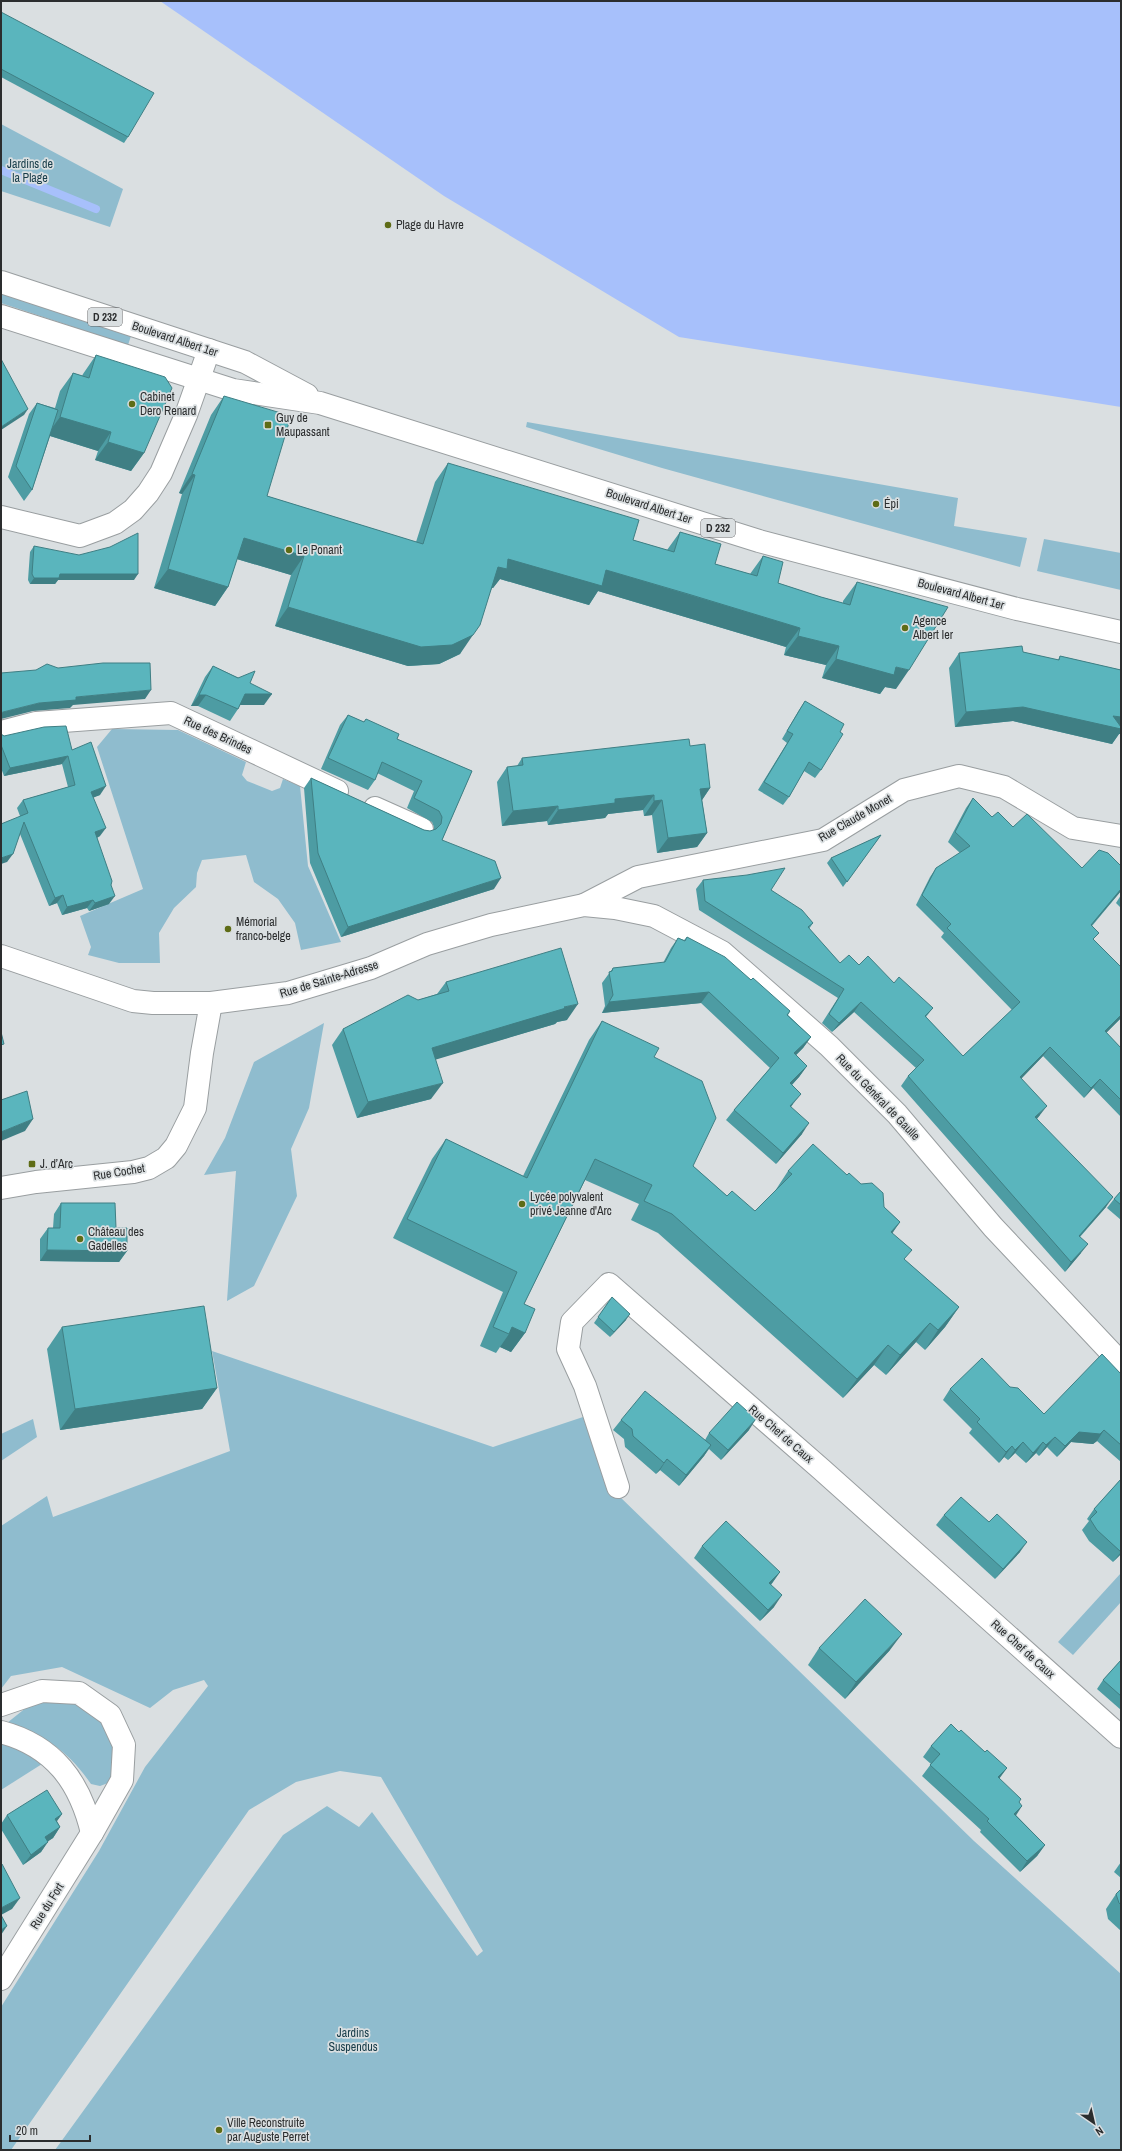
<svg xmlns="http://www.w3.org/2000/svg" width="1122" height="2151" font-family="'Archivo Narrow',sans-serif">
  <rect width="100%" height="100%" fill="#dadfe1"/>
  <!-- green -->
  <g fill="#8fbcce">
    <path d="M1,124L123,189L110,227L1,191Z"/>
    <path d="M1,292L131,336L128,345L1,303Z"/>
    <path d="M527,422L958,498L954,526L1027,538L1020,567L662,468L526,427Z"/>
    <path d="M1044,539L1121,553V590L1037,571Z"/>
    <path d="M112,729L178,730L246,762L242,775L247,781L272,791L280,788L283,779L300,786L308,866L341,942L301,950L295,923L278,899L254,882L246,855L202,860L197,873L196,887L174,908L159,933L160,963H119L88,955L91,947L80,916L143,889L97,747Z"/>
    <path d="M324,1023L309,1108L291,1149L297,1196L254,1286L227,1301L236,1171L204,1175L225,1138L254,1062Z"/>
    <path d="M212,1351L493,1447L586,1416L617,1494L974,1841L1121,1974V2150H55L283,1835L327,1806L359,1827L372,1812L477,1956L483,1951L381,1777L340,1771L296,1782L249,1810L11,2150H1V2007L99,1851L145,1767L208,1686L204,1680L173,1690L150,1708L62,1667L11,1676L1,1689V1526L47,1496L53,1517L230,1451Z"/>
    <path d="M33,1419L37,1437L1,1461V1434Z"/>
    <path d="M1121,1573V1602L1073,1655L1058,1642Z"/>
    <path d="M49,1699L68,1701L84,1707L96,1716L107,1728L115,1749L111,1779L108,1783L100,1786L91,1784C66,1748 46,1738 7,1723L32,1703Z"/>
    <path d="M1,1744L23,1751L42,1764L1,1790Z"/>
  </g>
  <!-- water -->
  <path fill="#a7c0fb" d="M160,1H1121V407L679,337L444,196Z"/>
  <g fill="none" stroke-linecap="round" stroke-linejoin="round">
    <!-- stream -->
    <path stroke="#a7c0fb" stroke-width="8" d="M1,170L96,209"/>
    <defs>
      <g id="street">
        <path d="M1,517L80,536L115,523L133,510L148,493L161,473L186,415L209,350"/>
        <path d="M1,732L36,723L171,713L337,791"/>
        <path d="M375,808L422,829"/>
        <path d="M584,905L638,877L823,840L904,790L959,776L1004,787L1073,828L1121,836"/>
        <path d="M618,1487L585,1386L568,1349L572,1322L609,1284L821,1469L1121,1737"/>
        <path d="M1,1705L42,1691L79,1693L110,1715L124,1745L122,1780L92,1833L1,1979"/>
        <path d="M1,1732C54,1746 80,1782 92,1833"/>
      </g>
      <g id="secondary">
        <path d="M1,956L133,1001L153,1003H211L288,993L371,968L427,944L491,925L584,905L615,908L654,916L722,952L829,1046L897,1114L993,1227L1121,1363"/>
        <path d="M1,1188L36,1182L133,1172L149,1168L166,1158L176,1146L195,1108L202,1053L211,1003"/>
      </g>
      <g id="primary">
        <path d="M1,282L245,362L307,395"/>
        <path d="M1,316L233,390L320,403L759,541L1017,609L1121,632"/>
      </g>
    </defs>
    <!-- street casing -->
    <use href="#street" stroke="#999ea0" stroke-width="24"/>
    <!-- secondary casing -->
    <use href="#secondary" stroke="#999ea0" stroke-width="24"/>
    <!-- primary casing -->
    <use href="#primary" stroke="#999ea0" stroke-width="24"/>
    <!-- street -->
    <use href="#street" stroke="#fff" stroke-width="22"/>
    <!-- secondary -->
    <use href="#secondary" stroke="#fff" stroke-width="22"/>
    <!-- primary -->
    <use href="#primary" stroke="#fff" stroke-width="22"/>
  </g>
  <!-- wall -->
  <g fill="#4d9ca3">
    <path d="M1,12L128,137L124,143L1,77Z"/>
    <path d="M96,355L144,453L131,471L95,460L98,451L50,436L32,490L24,501L8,477L29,414L37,403L55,408L60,391L73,373L82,376L83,374Z"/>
    <path d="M224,396L267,496L416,542L435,482L448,463L633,540L667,550L680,532L715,564L750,574L763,556L778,583L821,597L843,603V601L857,582L896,689L885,687L880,694L822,678L826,665L784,655L786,647L598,591L589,605L500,579L493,588H492L460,654L439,664L408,666L275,626L291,575L237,559L228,587L215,606L154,588L182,494L179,493L211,415Z"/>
    <path d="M34,546L134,580H58L55,584H30L28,580L30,552Z"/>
    <path d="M1023,652L1058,660L1060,656L1121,670V734H1119L1112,744L1013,721L955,727L949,668L959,653Z"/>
    <path d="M213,666L250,683L264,705H240L238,709L230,721L198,706H191L205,677Z"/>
    <path d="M805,701L840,732L821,770L815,778L804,771L789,797L783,805L758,790L787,743L782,739L799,710Z"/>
    <path d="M348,715L364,722L366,719L397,739L472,771L442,840L494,889L341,937L310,863L304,788L311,778L424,830L430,831L434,830V827L432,822L407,808L414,791L377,773L375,780L368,790L321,769L340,725Z"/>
    <path d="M1,734L4,736L72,750L100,795L93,797L100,836L97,838L111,885L109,904L89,911L87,908L62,915L57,903L49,906L20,834L7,862L20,816L17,808L23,800L68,787L62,764L4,776L1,768Z"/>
    <path d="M690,746L710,788L702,800L707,833L697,847L657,853L652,815L644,816L643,810L608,814L605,818L548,825L547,821L502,826L497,782L507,767L517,766L522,758Z"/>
    <path d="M973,798L992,817L1013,827L1082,868L1121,866V891L1092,926L1094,940L1121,1018L1106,1033L1121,1048V1117L1093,1088L1084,1098L1043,1056L1021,1079L1040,1115L1037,1119L1106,1207L1080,1237L1081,1253L1065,1272L901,1086L908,1076L916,1068L854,1012L832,1032L822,1023L838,998L699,910L696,889L703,880L771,890L813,923L809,929L840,963L859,965L894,983L933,1008L926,1017L963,1056L1012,1010L941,937L944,933L916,905L930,877L936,868L960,853L948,842L966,808Z"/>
    <path d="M881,835L843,887L827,863L831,858Z"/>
    <path d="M1121,895V908L1116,903Z"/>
    <path d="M687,937L751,980L790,1011L788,1015L811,1037L803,1048L796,1055L807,1066L799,1077L792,1085L793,1104L791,1107L802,1134L776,1164L726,1120L734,1110L770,1068L701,1003L602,1013L605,1006L602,983L613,968L663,963L671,948L678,938L684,940Z"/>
    <path d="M446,982L567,1020L557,1022L555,1024L435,1059L431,1099L357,1118L332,1045L343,1029L418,1000L437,994Z"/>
    <path d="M602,1021L654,1057L693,1166L727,1196L755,1211L775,1191L788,1171L884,1207L900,1222L892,1233L905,1260L959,1307L945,1327L925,1350L916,1342L886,1375L874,1365L843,1398L658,1233L631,1220L639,1204L585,1180L524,1304L525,1333L511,1352L500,1347L496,1353L480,1346L503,1292L393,1238L432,1159L446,1139L523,1176L589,1040Z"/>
    <path d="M1121,1191V1220L1107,1208L1114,1199Z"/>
    <path d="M61,1203L116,1228L127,1251L119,1262L40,1261V1239L48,1228H53L54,1214Z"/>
    <path d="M612,1297L626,1320L610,1337L594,1323Z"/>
    <path d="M62,1327L217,1388L202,1409L60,1430L47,1349Z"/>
    <path d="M1121,1374V1462L1097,1441L1093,1444L1071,1442L1057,1457L1047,1447L1039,1456L1036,1453L1026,1463L1015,1453L1008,1460L1004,1457L999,1463L969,1433L972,1429L943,1400L950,1389L1010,1387L1044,1414Z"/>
    <path d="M621,1420L705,1440L709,1433L749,1430L721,1460L709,1449L704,1456L679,1486L660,1470L656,1474L625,1447L624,1439L613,1430Z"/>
    <path d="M1121,1479V1554L1113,1562L1089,1541L1082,1530L1089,1521L1087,1519L1094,1509Z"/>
    <path d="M944,1515L1020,1552L995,1579L936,1525Z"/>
    <path d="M702,1546L780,1572L771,1585L774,1607L760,1621L694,1558Z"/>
    <path d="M819,1648L890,1650L845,1699L808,1665Z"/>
    <path d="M1121,1660V1710L1097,1689L1103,1680Z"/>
    <path d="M959,1732L985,1752L1007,1768L999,1778L1019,1802L1016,1815L1045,1845L1037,1856L1020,1872L980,1832L981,1830L922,1776L931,1764L923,1757L931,1746Z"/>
    <path d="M62,1814L57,1821L60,1827L53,1838L48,1841L41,1852L23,1865L1,1829V1824L7,1815Z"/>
    <path d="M1121,1862V1878L1114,1872Z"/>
    <path d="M1121,1889V1931L1108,1919L1106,1909L1116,1894Z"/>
  </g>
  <!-- shaded-wall -->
  <g fill="#3f7f84">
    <path d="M28,409L24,415L1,430V427Z"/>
    <path d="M60,417L111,432L98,451L47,435Z"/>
    <path d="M108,442L144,453L131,471L95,460Z"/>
    <path d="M192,474L195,475L182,494L179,493Z"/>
    <path d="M244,538L304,556L291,575L230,557Z"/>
    <path d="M508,559L606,570L800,628L786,647L598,591L589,605L500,579L493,588L485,586L498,567Z"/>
    <path d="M168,569L228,587L215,606L154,588Z"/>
    <path d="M60,574H138L134,580H58L55,584H30L34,578Z"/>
    <path d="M288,607L473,635L460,654L439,664L408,666L275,626Z"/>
    <path d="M798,636L839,646L826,665L784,655Z"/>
    <path d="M836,659L896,667L909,670L896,689L885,687L880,694L822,678Z"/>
    <path d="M151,690L145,699L73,705L70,708L33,711L1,719V713L3,712L39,703L76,697Z"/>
    <path d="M245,694H272L264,705H237Z"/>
    <path d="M199,695H206L198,706H191Z"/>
    <path d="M1023,707L1113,716L1121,717V734H1119L1112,744L1013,721L955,727L966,712Z"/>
    <path d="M68,756L62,764L4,776L10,768Z"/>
    <path d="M106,786L100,795L85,801L91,792Z"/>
    <path d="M710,788L700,803V789Z"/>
    <path d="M654,795L643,810L608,814L605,818L548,825L558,810L615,799Z"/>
    <path d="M662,800L652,815L644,816L654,801Z"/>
    <path d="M558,806L547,821L502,826L513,811Z"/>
    <path d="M106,828L100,836L89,841L95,832Z"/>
    <path d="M707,833L697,847L657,853L668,838Z"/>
    <path d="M13,854L7,862L1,864V858Z"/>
    <path d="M501,878L494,889L341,937L348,927Z"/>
    <path d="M1121,889V891L1084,934L1091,925Z"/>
    <path d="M63,895L57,903L49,906L55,898Z"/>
    <path d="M115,896L109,904L89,911L95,903Z"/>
    <path d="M93,900L87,908L62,915L67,907Z"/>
    <path d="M709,992L701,1003L602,1013L609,1002Z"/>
    <path d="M861,1002L854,1012L832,1032L839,1023Z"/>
    <path d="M578,1004L567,1020L557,1022L555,1024L421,1064L432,1048L564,1007Z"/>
    <path d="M1121,1015V1018L1098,1041L1105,1031Z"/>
    <path d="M811,1037L803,1048L787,1064L794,1053Z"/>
    <path d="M1050,1047L1043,1056L1013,1087L1020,1077Z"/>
    <path d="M807,1066L799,1077L783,1094L790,1083Z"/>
    <path d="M1100,1079L1093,1088L1084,1098L1091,1088Z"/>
    <path d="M443,1083L431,1099L357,1118L368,1102Z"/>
    <path d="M801,1094L793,1104L782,1117L790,1106Z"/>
    <path d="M1047,1106L1040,1115L1029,1127L1035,1117Z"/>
    <path d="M33,1119L25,1131L1,1141V1132Z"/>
    <path d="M809,1123L802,1134L776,1164L783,1153Z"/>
    <path d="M1113,1197L1106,1207L1072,1245L1079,1236Z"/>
    <path d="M900,1222L887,1241L891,1232Z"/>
    <path d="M1088,1244L1081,1253L1065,1272L1071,1262Z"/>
    <path d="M47,1250L127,1251L119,1262L40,1261Z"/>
    <path d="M959,1307L945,1327L925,1350L938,1330Z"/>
    <path d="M630,1314L626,1320L610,1337L614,1332Z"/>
    <path d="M930,1323L916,1342L886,1375L900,1355Z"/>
    <path d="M512,1327L525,1333L511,1352L500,1347L509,1334Z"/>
    <path d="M888,1345L874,1365L843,1398L857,1379Z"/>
    <path d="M217,1388L202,1409L60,1430L75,1409Z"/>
    <path d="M756,1419L749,1430L721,1460L728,1450Z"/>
    <path d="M1104,1430L1097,1441L1093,1444L1071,1442L1057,1457L1065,1446L1079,1432Z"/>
    <path d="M1055,1437L1047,1447L1039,1456L1046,1445Z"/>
    <path d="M1023,1442L1015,1453L1008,1460L1015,1450Z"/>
    <path d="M1043,1442L1036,1453L1026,1463L1033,1453Z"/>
    <path d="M711,1445L704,1456L679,1486L686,1475Z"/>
    <path d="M1012,1446L1004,1457L999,1463L1006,1452Z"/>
    <path d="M667,1459L660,1470L656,1474L664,1463Z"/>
    <path d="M1027,1542L1020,1552L995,1579L1003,1569Z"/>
    <path d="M1121,1552V1554L1113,1562Z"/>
    <path d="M780,1572L772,1583L761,1594L769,1583Z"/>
    <path d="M782,1595L774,1607L760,1621L768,1610Z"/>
    <path d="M902,1634L890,1650L845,1699L856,1682Z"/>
    <path d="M1007,1768L999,1779L998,1777Z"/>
    <path d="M1022,1806L1015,1817L1014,1814Z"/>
    <path d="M62,1814L54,1825L55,1819Z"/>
    <path d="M60,1827L53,1838L38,1848L45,1837Z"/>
    <path d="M48,1842L41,1852L23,1865L31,1855Z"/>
    <path d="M1045,1845L1037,1856L1020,1872L1027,1861Z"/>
    <path d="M20,1898L12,1909L1,1915V1908Z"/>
    <path d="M7,1926L1,1935V1930Z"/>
  </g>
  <!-- building -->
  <g fill="#5ab5bd" stroke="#3f7f84">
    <path d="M1,12L154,93L128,137L1,69Z"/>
    <path d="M96,355L165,377L172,388L144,453L108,442L111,432L60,417L73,373L89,378Z"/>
    <path d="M1,359L28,409L1,427Z"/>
    <path d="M224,396L291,416L267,496L423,544L448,463L639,520L633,540L674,552L680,532L721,544L715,564L757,576L763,556L783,562L778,583L821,597L850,605L857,582L948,607L909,670L896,667L894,675L836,659L839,646L798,636L800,628L688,594L606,570L602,586L508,559L507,569L498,567L480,625L473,635L452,645L421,647L288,607L304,556L244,538L228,587L168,569L195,475L192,474Z"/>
    <path d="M37,403L58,410L32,490L16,466Z"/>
    <path d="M138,533V574H60L59,578H34L32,574L34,546L79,555L110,547Z"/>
    <path d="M1022,646L1023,652L1059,660L1060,656L1121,670V717L1113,716L1121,727V729L1023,707L966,712L959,653Z"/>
    <path d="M103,663H150L151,690L76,697V700L39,703L3,712L1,713V673L36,670L47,664L58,668Z"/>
    <path d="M213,666L238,678L255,671L250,683L272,694H245L238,709L206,695H199Z"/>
    <path d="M805,701L844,724L840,732L843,734L821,770L809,762L789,797L764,782L793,734L787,731Z"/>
    <path d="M348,715L364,722L366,719L399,734L397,739L472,771L442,840L495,861L501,878L348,927L318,853L311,778L424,830L430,831L436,829L441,824L442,817L439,811L414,798L422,781L382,762L375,780L328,758Z"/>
    <path d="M66,726L72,750L91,742L106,786L91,792L106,828L95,832L112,881L111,885L115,896L95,903L93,900L67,907L63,895L55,898L24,822L13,854L1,858V824L28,813L23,800L75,785L68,756L10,768L1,745V734L4,736L44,727Z"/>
    <path d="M689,739L690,746L705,744L710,788L700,789L707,833L668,838L662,800L654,801V795L615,799V803L558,810V806L513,811L507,767L523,765L522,758Z"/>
    <path d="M973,798L992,817L998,812L1013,827L1027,814L1082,868L1099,850L1108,853L1121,866V889L1091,925L1099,933L1093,939L1121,967V1015L1105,1031L1121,1048V1100L1100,1079L1091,1088L1050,1047L1020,1077L1047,1106L1035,1117L1113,1197L1079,1236L1088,1244L1071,1262L908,1076L924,1060L861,1002L839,1023L829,1014L844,989L705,901L703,880L747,875L785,868L771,890L802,910L813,923L808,927L840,963L849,955L859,965L868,956L894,983L899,977L933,1008L925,1016L963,1056L1020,1002L947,928L951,924L922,895L936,868L970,846L955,832Z"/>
    <path d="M881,835L847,882L831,858Z"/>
    <path d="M687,937L725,957L751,980L753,978L790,1011L787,1015L811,1037L794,1053L807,1066L790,1083L801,1094L790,1106L809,1123L783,1153L734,1110L779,1058L709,992L609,1002L613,995L609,972L612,971L613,968L665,962L678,938L685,941Z"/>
    <path d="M561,948L578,1004L564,1007L566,1008L432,1048L443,1083L368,1102L343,1029L408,995L418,1000L449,991L446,982Z"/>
    <path d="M602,1021L659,1048L654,1057L702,1081L716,1118L693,1166L727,1196L732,1191L755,1211L792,1174L788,1171L813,1144L847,1175L849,1173L861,1184L872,1183L883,1193L884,1207L900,1222L891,1232L912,1250L904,1259L959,1307L938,1330L930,1323L900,1355L888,1345L857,1379L672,1214L644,1201L652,1185L595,1159L524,1304L535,1309L525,1333L512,1327L509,1334L493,1327L517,1272L407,1219L446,1139L527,1178Z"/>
    <path d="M1,1032L4,1044L1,1045Z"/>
    <path d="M27,1091L33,1119L1,1132V1100Z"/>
    <path d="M1121,1191V1205L1114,1199Z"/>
    <path d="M61,1203H115L116,1228H127V1251L47,1250L48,1228H60Z"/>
    <path d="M612,1297L630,1314L614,1332L598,1317Z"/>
    <path d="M204,1306L217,1388L75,1409L62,1327Z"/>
    <path d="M1102,1354L1121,1374V1445L1104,1430L1100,1434L1079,1432L1065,1446L1055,1437L1046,1445L1043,1442L1033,1453L1023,1442L1015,1450L1012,1446L1006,1452L977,1422L980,1419L950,1389L982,1358L1010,1387L1018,1388L1044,1414Z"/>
    <path d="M645,1391L711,1445L686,1475L667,1459L664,1463L633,1436L632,1429L621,1420Z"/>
    <path d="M737,1402L756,1419L728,1450L709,1433Z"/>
    <path d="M1121,1479V1552L1097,1530L1090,1519L1097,1512L1094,1509Z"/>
    <path d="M961,1497L989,1522L997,1514L1027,1542L1003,1569L944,1515Z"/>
    <path d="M726,1521L780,1572L769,1583L782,1595L768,1610L702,1546Z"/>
    <path d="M865,1599L902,1634L856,1682L819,1648Z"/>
    <path d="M1121,1660V1696L1103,1680Z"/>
    <path d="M951,1724L959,1732L961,1730L985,1752L987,1750L1007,1768L998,1777L1021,1799L1019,1802L1022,1806L1014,1814L1045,1845L1027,1861L987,1821L989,1819L930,1765L940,1754L931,1746Z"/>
    <path d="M47,1790L62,1814L55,1819L60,1827L45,1837L48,1842L31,1855L7,1815Z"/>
    <path d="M2,1864L20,1898L1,1908V1865Z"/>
    <path d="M1121,1889V1905L1119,1903L1116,1894Z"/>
    <path d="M1,1915L7,1926L1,1930Z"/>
  </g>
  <!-- markers -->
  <g fill="#5e6c16" stroke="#dadfe1" stroke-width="1.5">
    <circle cx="388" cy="225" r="4"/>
    <circle cx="132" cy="404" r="4"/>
    <rect x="264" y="421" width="8" height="8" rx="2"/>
    <circle cx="876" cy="504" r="4"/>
    <circle cx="289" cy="550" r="4"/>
    <circle cx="905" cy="628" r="4"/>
    <circle cx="228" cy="929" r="4"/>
    <rect x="28" y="1160" width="8" height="8" rx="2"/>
    <circle cx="522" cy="1204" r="4"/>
    <circle cx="80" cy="1239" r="4"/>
    <circle cx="219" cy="2130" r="4"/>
  </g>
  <g text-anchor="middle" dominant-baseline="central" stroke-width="3.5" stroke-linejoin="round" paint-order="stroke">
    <!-- shield labels -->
    <g fill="#dadfe1" stroke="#606264" stroke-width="1">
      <rect x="88" y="308" width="34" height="18" rx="3"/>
      <rect x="701" y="519" width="34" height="18" rx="3"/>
    </g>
    <g font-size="11" font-weight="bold" fill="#2b2d2e">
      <text x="105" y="317">D 232</text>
      <text x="718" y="528">D 232</text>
    </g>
    <!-- park labels -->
    <g font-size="12" fill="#163b48" stroke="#dadfe1">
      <text x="30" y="164">Jardins de<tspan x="30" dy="14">la Plage</tspan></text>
      <text x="353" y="2033">Jardins<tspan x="353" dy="14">Suspendus</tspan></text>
    </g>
    <!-- poi labels -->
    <g font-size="12" fill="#2b2d2e" stroke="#dadfe1" text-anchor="start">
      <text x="396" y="225">Plage du Havre</text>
      <text x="140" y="397">Cabinet<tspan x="140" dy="14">Dero Renard</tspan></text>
      <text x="276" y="418">Guy de<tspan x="276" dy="14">Maupassant</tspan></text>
      <text x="884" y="504">Épi</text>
      <text x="297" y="550">Le Ponant</text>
      <text x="913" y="621">Agence<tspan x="913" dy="14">Albert Ier</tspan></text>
      <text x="236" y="922">Mémorial<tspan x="236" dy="14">franco-belge</tspan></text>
      <text x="40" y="1164">J. d’Arc</text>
      <text x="530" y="1197">Lycée polyvalent<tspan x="530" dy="14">privé Jeanne d'Arc</tspan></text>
      <text x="88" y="1232">Château des<tspan x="88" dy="14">Gadelles</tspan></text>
      <text x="227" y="2123">Ville Reconstruite<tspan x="227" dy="14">par Auguste Perret</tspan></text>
    </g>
    <!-- street labels -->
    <g font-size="12" fill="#2b2d2e" stroke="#dadfe1">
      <text transform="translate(175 339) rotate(18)">Boulevard Albert 1er</text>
      <text transform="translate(649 506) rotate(18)">Boulevard Albert 1er</text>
      <text transform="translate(961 594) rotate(15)">Boulevard Albert 1er</text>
      <text transform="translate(218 735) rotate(25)">Rue des Brindes</text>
      <text transform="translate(855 818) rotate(-30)">Rue Claude Monet</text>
      <text transform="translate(329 979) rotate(-17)">Rue de Sainte-Adresse</text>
      <text transform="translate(878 1097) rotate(46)">Rue du Général de Gaulle</text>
      <text transform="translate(119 1172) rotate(-9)">Rue Cochet</text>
      <text transform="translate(781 1434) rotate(41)">Rue Chef de Caux</text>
      <text transform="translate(1023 1649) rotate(42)">Rue Chef de Caux</text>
      <text transform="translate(47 1906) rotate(-58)">Rue du Fort</text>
    </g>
  </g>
  <!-- border -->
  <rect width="1122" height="2151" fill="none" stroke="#2b2d2e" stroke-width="4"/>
  <!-- north arrow -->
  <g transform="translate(1094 2123) rotate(146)" stroke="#dadfe1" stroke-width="3" paint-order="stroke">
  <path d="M0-3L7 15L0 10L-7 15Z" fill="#2b2d2e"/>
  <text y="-6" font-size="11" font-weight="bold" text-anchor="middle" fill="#2b2d2e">N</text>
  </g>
  <!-- scale -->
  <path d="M10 2135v6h80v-6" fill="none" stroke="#2b2d2e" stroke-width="2"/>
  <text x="16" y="2135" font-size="12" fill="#2b2d2e" stroke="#dadfe1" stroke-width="3" paint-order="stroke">20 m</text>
</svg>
